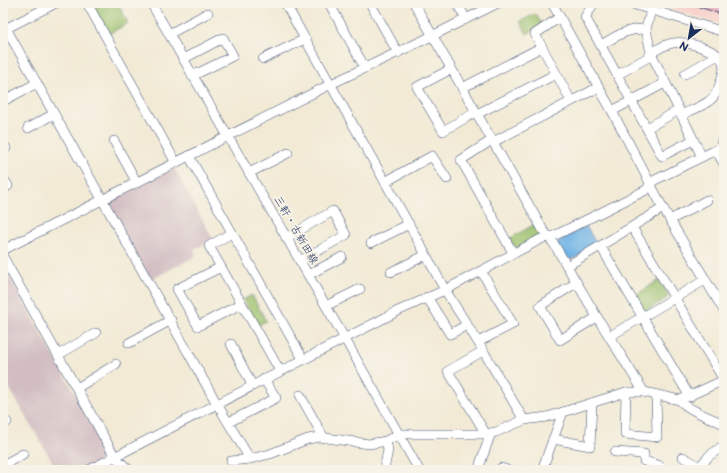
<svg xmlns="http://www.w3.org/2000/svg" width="727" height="473" font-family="'Balsamiq Sans','Klee One',sans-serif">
  <rect width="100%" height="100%" fill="#f7f3e8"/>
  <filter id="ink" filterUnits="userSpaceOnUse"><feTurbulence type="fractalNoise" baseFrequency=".025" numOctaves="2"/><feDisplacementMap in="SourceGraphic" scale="8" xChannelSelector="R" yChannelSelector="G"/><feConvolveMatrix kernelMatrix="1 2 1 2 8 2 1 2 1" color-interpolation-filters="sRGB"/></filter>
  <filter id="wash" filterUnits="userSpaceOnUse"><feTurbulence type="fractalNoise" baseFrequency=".012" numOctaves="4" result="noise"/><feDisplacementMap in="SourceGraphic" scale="16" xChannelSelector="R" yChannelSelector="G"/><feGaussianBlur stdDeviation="0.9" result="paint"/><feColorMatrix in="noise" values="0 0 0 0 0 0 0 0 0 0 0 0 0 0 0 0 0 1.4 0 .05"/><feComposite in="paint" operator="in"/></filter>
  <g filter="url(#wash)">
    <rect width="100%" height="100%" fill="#f2ead5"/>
    <!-- built -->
    <path fill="#f7d0cb" d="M651,3H724V25Z"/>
    <!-- industrial -->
    <g fill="#d2bec2">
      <path d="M174,168L213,239L194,250L196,256L150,280L107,206L109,200Z"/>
      <path d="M9,276L110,456L83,470H57L3,377V280Z"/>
    </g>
    <!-- green -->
    <g fill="#9ac06b" stroke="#5a7864">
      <path d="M90,3H118L128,23L107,35Z"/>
      <path d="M536,14L542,25L527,34L520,21Z"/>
      <path d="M535,224L540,231L538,236L517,248L513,246L509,239Z"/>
      <path d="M659,280L668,294L667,298L645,311L640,310L633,297Z"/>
      <path d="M252,295L266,321L257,326L243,300Z"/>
    </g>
    <!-- water -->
    <path fill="#6fb3e5" stroke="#4571a2" d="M586,226L597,245L571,260L566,259L557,245L559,241Z"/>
    <g id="blocks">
      <!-- building -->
      <path fill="#e7a8bc" d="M690,3H724V15L690,4Z"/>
    </g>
  </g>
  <g filter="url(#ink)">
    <use href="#blocks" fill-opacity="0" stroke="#3b4b70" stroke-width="1"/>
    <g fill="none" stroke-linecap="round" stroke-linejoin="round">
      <defs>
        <g id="minor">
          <path d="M87,3L176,163"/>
          <path d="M151,3L345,339L419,470"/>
          <path d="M285,3L426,255L445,290L478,342L524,420"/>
          <path d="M329,3L365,68"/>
          <path d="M370,3L398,53"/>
          <path d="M414,3L543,230L554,244L597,317L644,392"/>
          <path d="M457,3L466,19"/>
          <path d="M552,3L612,111L663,208L724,311"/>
          <path d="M594,3L585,17L662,156L693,140"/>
          <path d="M629,3L724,32"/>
          <path d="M651,10L646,29L651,53L702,157"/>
          <path d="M560,17L535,34L571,101"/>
          <path d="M3,23L217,404L250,459"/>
          <path d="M3,30L56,3"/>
          <path d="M169,34L208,13"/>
          <path d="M601,45C617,36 627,28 646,29"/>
          <path d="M651,53C658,49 665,44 673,43C685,41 718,49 723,62C725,68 723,75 721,80C719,89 716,96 709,101C701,107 690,111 681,115"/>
          <path d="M183,59L223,38L233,56L192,76"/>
          <path d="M263,59L305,39"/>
          <path d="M451,69L417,87L443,131L476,112"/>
          <path d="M685,74L718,55"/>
          <path d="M617,75L652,55"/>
          <path d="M462,88L542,47"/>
          <path d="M3,101L37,83"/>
          <path d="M612,111L665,83"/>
          <path d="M477,114L556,74"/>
          <path d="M28,128L54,114"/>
          <path d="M647,128L679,110"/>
          <path d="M492,140L461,160L513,253"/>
          <path d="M114,141L137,183"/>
          <path d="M493,142L599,87"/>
          <path d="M3,144L6,148"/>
          <path d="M720,148L724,135"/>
          <path d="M716,150L724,164"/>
          <path d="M189,156L303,359"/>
          <path d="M249,173L288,153"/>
          <path d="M3,178L8,186L3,189"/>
          <path d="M385,182L432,156L447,179"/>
          <path d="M670,220L707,200"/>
          <path d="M632,227L724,380"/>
          <path d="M232,233L209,246L280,371"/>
          <path d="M286,238L333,211L346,235L300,261"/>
          <path d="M371,243L409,224"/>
          <path d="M601,247L690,397"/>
          <path d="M3,250L331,84L432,36L498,3"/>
          <path d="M3,257L115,457L129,470"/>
          <path d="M567,266L663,208"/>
          <path d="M221,267L177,289L198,326L241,304"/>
          <path d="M391,272L426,255"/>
          <path d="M308,275L342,257"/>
          <path d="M576,283L540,306L560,340L597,317"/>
          <path d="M427,297L450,334L467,325"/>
          <path d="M326,306L360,289"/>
          <path d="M610,336L705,280"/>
          <path d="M478,342L513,324L481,271"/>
          <path d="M129,343L171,320"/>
          <path d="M231,344L252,385"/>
          <path d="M483,351L448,371L486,434"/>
          <path d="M58,355L96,333"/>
          <path d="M77,388L116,364"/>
          <path d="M626,392L625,434L657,437L656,395"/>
          <path d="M300,395L324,438"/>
          <path d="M680,400C684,408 715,420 724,424"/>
          <path d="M229,422L276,398L264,379"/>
          <path d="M3,424L7,422"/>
          <path d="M553,439L590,446L592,403"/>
          <path d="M615,452L644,454V461L658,465L665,470"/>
          <path d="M683,457L700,467"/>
          <path d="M231,461L250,459L270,454L308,439L320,437L369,444L386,441L399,434H486L496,432L524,420L547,417L626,392H644L680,400L724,380"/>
          <path d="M480,464L491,433"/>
          <path d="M3,465L23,454"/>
          <path d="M501,468L507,470"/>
          <path d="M89,470L400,310L445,290L541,239L556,235L646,190L653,181L724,146"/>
          <path d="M384,470L388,450L386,441"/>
          <path d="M542,470L563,412"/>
          <path d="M697,470L709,456L724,445"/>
        </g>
      </defs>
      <!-- minor casing -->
      <use href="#minor" stroke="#3b4b70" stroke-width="10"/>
      <!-- minor -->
      <use href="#minor" stroke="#fff" stroke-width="9"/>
    </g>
  </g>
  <g text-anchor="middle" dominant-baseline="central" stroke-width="4" stroke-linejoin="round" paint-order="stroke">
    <!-- street labels -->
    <g font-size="11" fill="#1b2f5e" stroke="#f7f3e8">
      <text transform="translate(296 230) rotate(60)">三軒・古新田線</text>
    </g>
  </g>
  <!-- margin -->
  <rect width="727" height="473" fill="none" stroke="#f7f3e8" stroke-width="16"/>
  <!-- north arrow -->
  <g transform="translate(689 38) rotate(211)" stroke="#f7f3e8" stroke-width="3" paint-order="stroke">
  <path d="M0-3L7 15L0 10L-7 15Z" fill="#1b2f5e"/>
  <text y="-6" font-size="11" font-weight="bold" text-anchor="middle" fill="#1b2f5e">N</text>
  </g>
</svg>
